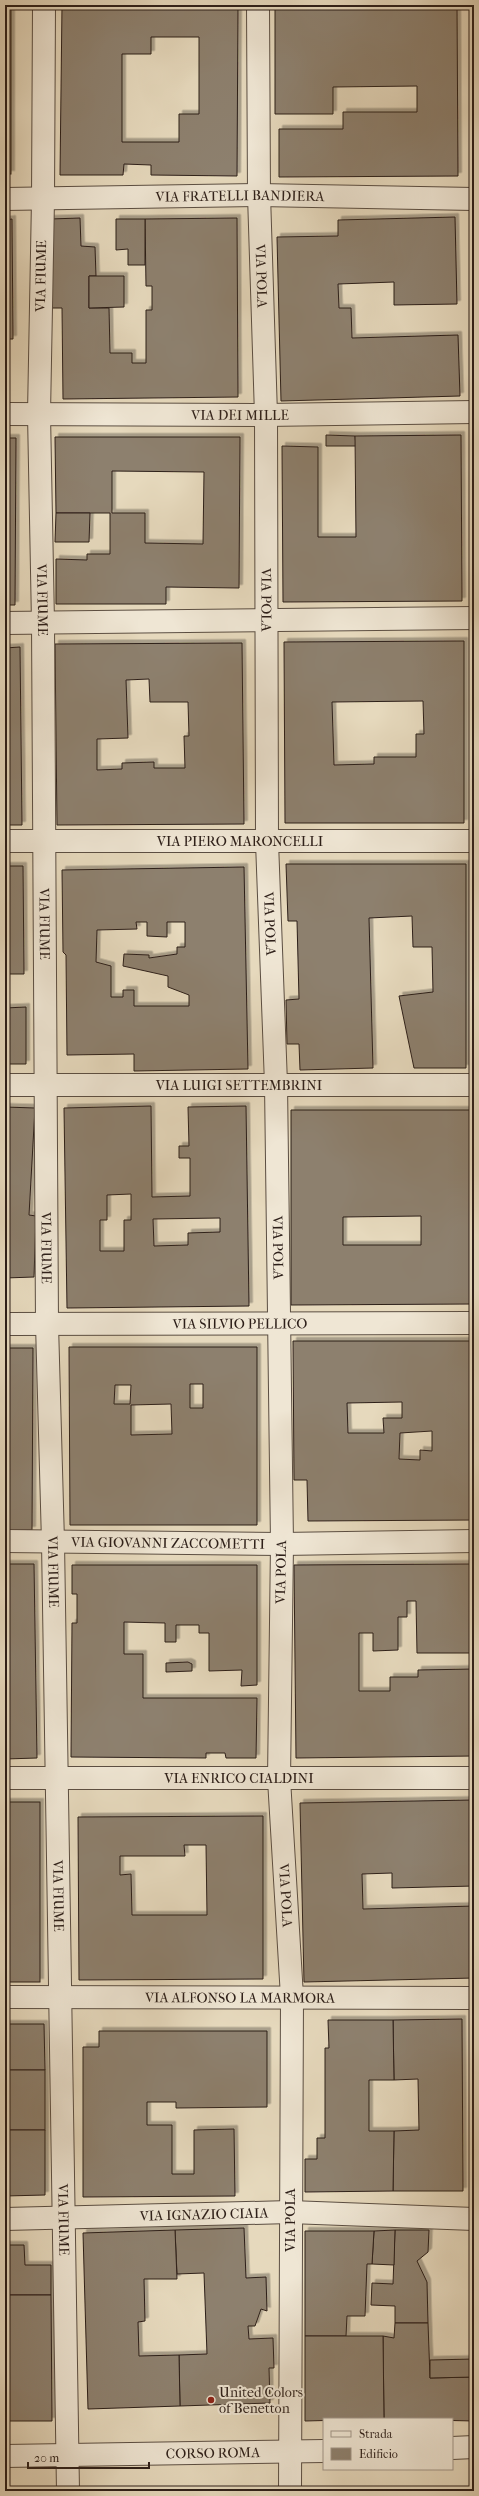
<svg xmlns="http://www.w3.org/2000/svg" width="479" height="2496" font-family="'IM FELL French Canon',serif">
  <defs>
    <filter id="shadow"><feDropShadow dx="3.5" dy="-3.5" stdDeviation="0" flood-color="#0004"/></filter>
  </defs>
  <rect width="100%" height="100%" fill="#e6d9bd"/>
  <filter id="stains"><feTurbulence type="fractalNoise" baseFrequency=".005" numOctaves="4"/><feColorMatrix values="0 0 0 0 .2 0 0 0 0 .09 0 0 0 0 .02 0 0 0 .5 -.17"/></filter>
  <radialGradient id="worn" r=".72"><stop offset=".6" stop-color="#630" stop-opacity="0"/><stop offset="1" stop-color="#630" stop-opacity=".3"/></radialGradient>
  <!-- building -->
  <g fill="#8d806e" stroke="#2d1f19" fill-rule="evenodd" filter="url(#shadow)">
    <rect x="5" y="5" width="6" height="169"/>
    <path d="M62,5H238L237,176L151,175V165L124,164L123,175H60ZM151,37H199V114H179V142H122V54H151Z"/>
    <path d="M275,5H457L458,176L279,177V129H343V112H417V86L333,87V114H275Z"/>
    <path d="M455,217L457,304L394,305V282L338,284L339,308H351L352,338L458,335L460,396L281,401L277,237L338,236V220Z"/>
    <path d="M80,218L81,246L95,247L96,276H89V308H109L110,353H132V363H146V310H152V286H146L145,219L237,218L238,397L63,399L62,308H51L50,219Z"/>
    <path d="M12,219L13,339H5V220Z"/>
    <path d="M116,219H145V265H128V249L116,250Z"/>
    <path d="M89,276H124V307L89,308Z"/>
    <path d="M326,435L355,436L356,446H326Z"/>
    <path d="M461,435L462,601L283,602L282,446L318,447V537H356L355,436Z"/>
    <path d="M55,437H240L239,588L166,587V604H56V559L87,560V554H110V513H56ZM112,471L204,472L203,544L145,543V513H112Z"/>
    <path d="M5,438H16L15,605H5Z"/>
    <path d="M56,513H90L89,542H55Z"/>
    <path d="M464,641V823H285L284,642ZM423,701L424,734H416V757H374V764L334,765L332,702Z"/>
    <path d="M242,643L244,824L57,825L55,644ZM149,679L150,702H188L189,736H184L185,768H154V762L122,763V769L97,770V739L128,738L126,680Z"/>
    <path d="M20,647L22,825H5V648Z"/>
    <path d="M286,864H466V1068H414L399,996L433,992L432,947H413L412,916L369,918L373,1068L300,1070L299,1044H287L286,1000L299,999L297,921H288Z"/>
    <path d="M5,866H23L24,974H5Z"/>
    <path d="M244,867L248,1069L134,1071V1054L67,1055L66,955L63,952L62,870ZM136,922H147V936L167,937V922H185V947H177V954L149,958V955L124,954L123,966L168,976V987L189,995V1006H134V990H123V997H111V966L96,962L97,930L137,929Z"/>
    <path d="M26,1007V1064H5V1008Z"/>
    <path d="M151,1106L152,1197L190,1196V1158H179V1146H189L188,1107L246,1106L249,1306L67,1308L64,1108ZM131,1194V1220H124V1251H100V1220H107V1195ZM220,1218V1232L188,1233V1245L154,1246L153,1219Z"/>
    <path d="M5,1107L35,1108L29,1215L36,1216L34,1277L5,1278Z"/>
    <path d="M291,1110H471L472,1304L291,1305ZM421,1216V1245H343V1217Z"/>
    <path d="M293,1341H474V1520L308,1521L307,1480H294ZM402,1402V1418H383L384,1433H348L347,1403ZM432,1431V1451L420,1450V1460L399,1459L400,1433Z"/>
    <path d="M69,1347H257V1525H70ZM190,1384H203V1408H190ZM115,1385H131L130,1404H114ZM171,1404L172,1434L131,1435V1405Z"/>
    <path d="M5,1348H33L32,1530H5Z"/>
    <path d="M5,1564H34L37,1758L5,1759Z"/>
    <path d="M474,1564V1653H417L416,1601H407V1617H398V1650L373,1651V1633H359V1691H390V1677H418V1670L474,1669V1756L296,1758L294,1565Z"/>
    <path d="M72,1565H257V1685L241,1686L242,1670L209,1671V1633H199V1625H176V1642H165V1623L124,1622V1654H143V1698H257L256,1758H226L225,1753H206V1758L71,1757L72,1623H77V1594H72Z"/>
    <path d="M188,1662L192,1664V1671L166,1672V1663Z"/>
    <path d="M474,1800V1886L392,1888V1873L362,1874L363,1909L474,1906V1978L304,1982L300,1803Z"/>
    <rect x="5" y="1802" width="35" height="180"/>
    <path d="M263,1816V1979L79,1980L78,1817ZM184,1845H206L207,1915H132L131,1874L120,1875V1856H185Z"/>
    <path d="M462,2019L463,2191H393L394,2131L419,2130L418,2079L394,2080L393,2020Z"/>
    <path d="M328,2020H393L394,2080H369V2131H394L393,2191L305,2192V2159H317V2138H325V2048H329Z"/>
    <path d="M5,2024H44L45,2070H5Z"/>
    <path d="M99,2031H267V2107L176,2108V2102H147V2125H172V2174H194V2130L234,2129L235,2196L83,2197V2047H99Z"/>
    <rect x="5" y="2070" width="40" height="60"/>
    <path d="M5,2130H45V2195L5,2196Z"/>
    <path d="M244,2228L246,2278L266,2277L267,2311L261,2309L255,2326H248L249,2339L273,2338L274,2368H269L270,2403L180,2406L179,2355L207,2354L204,2273L177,2274L175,2230Z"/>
    <path d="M175,2230L177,2279H144L145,2321L138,2322L139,2356L179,2355L180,2406L88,2409L83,2233Z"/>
    <path d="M395,2230H429L428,2252L417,2261L427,2282L428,2323H395V2306L371,2305L372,2283L393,2284Z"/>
    <path d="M395,2230L394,2265L372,2264L374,2231Z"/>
    <path d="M305,2231H374L372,2264H367L365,2316H347L346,2336H305Z"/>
    <path d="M5,2245H24L25,2265H51V2295H6Z"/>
    <path d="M6,2295H51L52,2421H8V2418H5Z"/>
    <path d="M395,2323H428L430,2378L474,2377V2421L384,2419L383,2336L394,2338Z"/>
    <path d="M305,2336H383L384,2419L305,2421Z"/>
    <path d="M474,2359V2377L430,2378V2360Z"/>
  </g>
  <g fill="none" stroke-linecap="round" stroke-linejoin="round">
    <defs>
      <g id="minor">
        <path id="s1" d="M44,5L43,199L39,414L43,623L47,1324L53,1542L68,2491"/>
        <path id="s2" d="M258,5L259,195L266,415L267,842L276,1084L282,1544L279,1779L292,1997L290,2491"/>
        <path id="s3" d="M5,199L259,195L474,199"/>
        <path id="s4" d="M5,414L266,415L474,412"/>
        <path d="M5,623L474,618"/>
        <path id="s5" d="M5,841H474"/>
        <path id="s6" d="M5,1085H474"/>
        <path id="s7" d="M5,1324L474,1323"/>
        <path id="s8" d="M5,1541L282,1544L474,1541"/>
        <path id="s9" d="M5,1778H474"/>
        <path id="s10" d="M5,1997L474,1998"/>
        <path id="s11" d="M5,2219L290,2212L474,2219"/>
      </g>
      <g id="tertiary">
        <path d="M452,2448L474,2447"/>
        <path id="s12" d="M5,2456L324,2451"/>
      </g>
    </defs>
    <!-- minor casing -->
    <use href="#minor" stroke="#5b4e42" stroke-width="24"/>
    <!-- tertiary casing -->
    <use href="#tertiary" stroke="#5b4e42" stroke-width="24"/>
    <!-- minor -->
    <use href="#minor" stroke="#efe6d4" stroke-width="22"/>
    <!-- tertiary -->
    <use href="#tertiary" stroke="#efe6d4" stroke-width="22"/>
  </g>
  <!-- markers -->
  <circle fill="#8f2418" stroke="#efe6d4" stroke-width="1.5" cx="211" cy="2400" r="4"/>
  <g text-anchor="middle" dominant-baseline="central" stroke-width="4" stroke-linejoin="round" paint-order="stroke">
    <!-- street labels -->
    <g font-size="14" fill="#2d1f19" stroke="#efe6d4">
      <text stroke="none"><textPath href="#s3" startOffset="235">VIA FRATELLI BANDIERA</textPath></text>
      <text transform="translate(41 276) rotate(-89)">VIA FIUME</text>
      <text stroke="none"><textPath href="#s2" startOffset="271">VIA POLA</textPath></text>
      <text stroke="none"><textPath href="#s4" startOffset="235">VIA DEI MILLE</textPath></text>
      <text stroke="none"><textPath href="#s1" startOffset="595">VIA FIUME</textPath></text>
      <text stroke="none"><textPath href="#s2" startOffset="595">VIA POLA</textPath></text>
      <text stroke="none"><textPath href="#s5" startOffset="235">VIA PIERO MARONCELLI</textPath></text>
      <text stroke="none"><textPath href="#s1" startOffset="919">VIA FIUME</textPath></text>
      <text stroke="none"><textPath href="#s2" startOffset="919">VIA POLA</textPath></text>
      <text stroke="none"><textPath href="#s6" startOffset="234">VIA LUIGI SETTEMBRINI</textPath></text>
      <text stroke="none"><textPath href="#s1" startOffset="1243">VIA FIUME</textPath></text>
      <text stroke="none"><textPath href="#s2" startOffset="1243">VIA POLA</textPath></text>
      <text stroke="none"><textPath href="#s7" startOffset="235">VIA SILVIO PELLICO</textPath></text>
      <text stroke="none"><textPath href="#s8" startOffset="163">VIA GIOVANNI ZACCOMETTI</textPath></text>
      <text stroke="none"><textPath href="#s1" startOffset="1567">VIA FIUME</textPath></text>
      <text transform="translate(281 1572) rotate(-89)">VIA POLA</text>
      <text stroke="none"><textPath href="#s9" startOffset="234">VIA ENRICO CIALDINI</textPath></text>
      <text stroke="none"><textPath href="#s1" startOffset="1891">VIA FIUME</textPath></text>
      <text stroke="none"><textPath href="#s2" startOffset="1891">VIA POLA</textPath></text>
      <text stroke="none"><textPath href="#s10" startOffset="235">VIA ALFONSO LA MARMORA</textPath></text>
      <text stroke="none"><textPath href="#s11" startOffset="199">VIA IGNAZIO CIAIA</textPath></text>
      <text stroke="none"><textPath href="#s1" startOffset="2215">VIA FIUME</textPath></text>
      <text transform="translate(290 2220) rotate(-90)">VIA POLA</text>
      <text stroke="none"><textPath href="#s12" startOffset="208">CORSO ROMA</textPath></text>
    </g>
    <!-- poi labels -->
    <g font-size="14" fill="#2d1f19" stroke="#efe6d4" text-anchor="start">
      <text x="219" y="2392">United Colors<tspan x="219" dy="16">of Benetton</tspan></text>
    </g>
  </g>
  <!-- margin -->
  <rect width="479" height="2496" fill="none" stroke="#e6d9bd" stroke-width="20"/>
  <rect x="6" y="6" width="467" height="2484" fill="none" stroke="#2d1f19" stroke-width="2"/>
  <rect x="10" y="10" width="459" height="2476" fill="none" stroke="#2d1f19"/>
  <!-- legend -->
  <rect x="323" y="2418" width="130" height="52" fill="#efe6d4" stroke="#a19689"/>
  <rect x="331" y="2431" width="20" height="6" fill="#efe6d4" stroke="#a19689"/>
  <text x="359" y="2438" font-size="12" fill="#2d1f19">Strada</text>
  <rect x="331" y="2448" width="20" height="12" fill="#8d806e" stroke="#a19689"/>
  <text x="359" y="2458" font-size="12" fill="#2d1f19">Edificio</text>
  <!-- scale -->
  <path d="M28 2462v6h121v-6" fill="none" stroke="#2d1f19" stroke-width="2"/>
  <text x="34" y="2462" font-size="12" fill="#2d1f19" stroke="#efe6d4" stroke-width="3" paint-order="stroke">20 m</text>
  <rect width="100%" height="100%" filter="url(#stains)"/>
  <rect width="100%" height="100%" fill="url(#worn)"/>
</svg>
